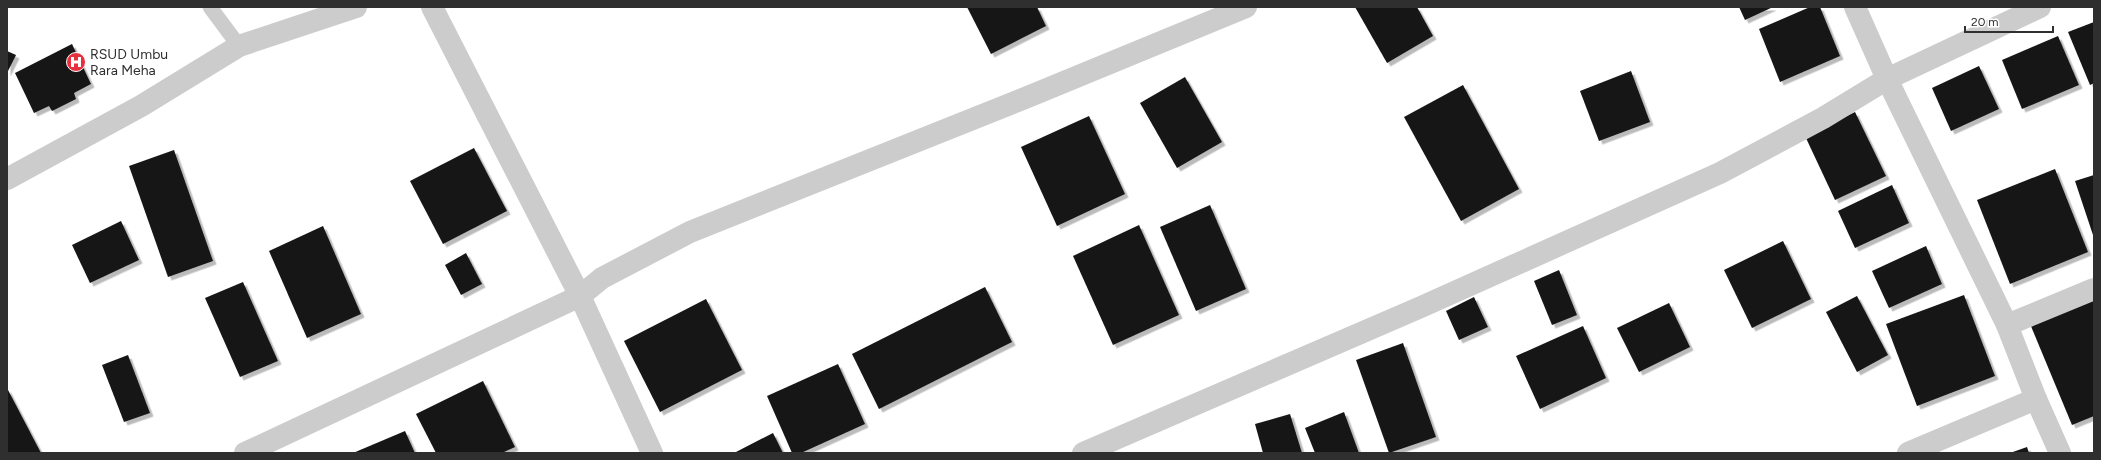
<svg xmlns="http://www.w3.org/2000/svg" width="2101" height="460" font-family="Figtree,sans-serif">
  <defs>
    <filter id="shadow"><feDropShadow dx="3.5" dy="3.5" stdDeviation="0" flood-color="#0004"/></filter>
  </defs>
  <rect width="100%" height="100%" fill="#fff"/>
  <!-- building -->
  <g fill="#161616" filter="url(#shadow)">
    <path d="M967,7H1037L1046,26L991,54Z"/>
    <path d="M1355,7H1417L1433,36L1387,63Z"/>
    <path d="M1739,7H1773L1745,20Z"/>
    <path d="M1810,7H1820L1840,56L1780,82L1759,29Z"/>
    <path d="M2094,22V83L2090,85L2068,32Z"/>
    <path d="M2058,36L2079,85L2022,109L2002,60Z"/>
    <path d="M72,44L91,84L74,93L76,99L52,111L49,106L34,113L15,73Z"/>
    <path d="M7,51L16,55L7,73Z"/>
    <path d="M1979,66L1999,109L1951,131L1932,88Z"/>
    <path d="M1631,71L1650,122L1599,141L1580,91Z"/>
    <path d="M1185,77L1222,142L1177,168L1140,103Z"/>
    <path d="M1463,85L1519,189L1461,221L1404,117Z"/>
    <path d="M1855,112L1886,176L1835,200L1805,136Z"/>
    <path d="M1089,116L1125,194L1057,226L1021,147Z"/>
    <path d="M474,148L507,211L443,244L410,181Z"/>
    <path d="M174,150L213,261L168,277L129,166Z"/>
    <path d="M2055,169L2088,252L2010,284L1977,200Z"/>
    <path d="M2094,175V238L2075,181Z"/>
    <path d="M1892,185L1909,223L1855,248L1838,211Z"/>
    <path d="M1210,205L1246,289L1196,311L1160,227Z"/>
    <path d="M121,221L139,260L90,283L72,245Z"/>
    <path d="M1139,225L1179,315L1113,345L1073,256Z"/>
    <path d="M323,226L361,314L307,338L269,251Z"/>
    <path d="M1783,241L1811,299L1752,328L1724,270Z"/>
    <path d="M1926,246L1942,284L1889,308L1872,271Z"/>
    <path d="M466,253L482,284L461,295L445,265Z"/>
    <path d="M1559,270L1577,315L1552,325L1534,281Z"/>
    <path d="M243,282L278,361L240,377L205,298Z"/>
    <path d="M985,287L1012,342L879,409L852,354Z"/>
    <path d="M2094,291V416L2072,425L2028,319Z"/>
    <path d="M1964,295L1995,376L1917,406L1886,324Z"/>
    <path d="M1857,296L1888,355L1857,372L1826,312Z"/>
    <path d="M1474,297L1488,327L1459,340L1446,311Z"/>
    <path d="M706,299L742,370L660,412L624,341Z"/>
    <path d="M1669,303L1690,347L1639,372L1617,328Z"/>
    <path d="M1583,326L1606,378L1540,409L1516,356Z"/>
    <path d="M1403,343L1436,437L1389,453L1356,360Z"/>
    <path d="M128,355L150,413L124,422L102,365Z"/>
    <path d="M838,364L865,424L801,453H792L767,396Z"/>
    <path d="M483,381L515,447L502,453H436L416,414Z"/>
    <path d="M7,388L41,453H7Z"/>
    <path d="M1344,412L1359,453H1315L1305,428Z"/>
    <path d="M1290,414L1302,453H1263L1255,424Z"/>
    <path d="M405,431L415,453H353Z"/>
    <path d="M773,433L783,453H734Z"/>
    <path d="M2027,447L2029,453H2010Z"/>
  </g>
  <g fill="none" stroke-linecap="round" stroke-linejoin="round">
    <!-- service -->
    <path stroke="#ccc" stroke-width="15" d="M210,7L239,46"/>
    <!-- minor -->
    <g stroke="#ccc" stroke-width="22">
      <path d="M7,179L141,106L239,46L356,7"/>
      <path d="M245,453L580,296L602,278L690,232L1030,96L1246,7"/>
      <path d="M1083,453L1421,307L1720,173L1823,118L1887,79L2040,7"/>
      <path d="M1908,453L2036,399"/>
    </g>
    <!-- tertiary -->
    <g stroke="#ccc" stroke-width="22">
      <path d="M432,7L580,296L652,453"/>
      <path d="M1855,7L1887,79L2007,325L2036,399L2060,453"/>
      <path d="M2007,325L2094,289"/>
    </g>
  </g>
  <!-- icons -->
  <defs>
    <symbol id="hospital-disc" viewBox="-11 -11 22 22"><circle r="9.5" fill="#e82f3e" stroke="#fff"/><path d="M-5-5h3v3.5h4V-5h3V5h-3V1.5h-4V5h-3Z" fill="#fff"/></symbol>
  </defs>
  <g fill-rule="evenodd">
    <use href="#hospital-disc" x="65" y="51" width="22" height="22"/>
  </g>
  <g text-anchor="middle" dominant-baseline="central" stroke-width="4" stroke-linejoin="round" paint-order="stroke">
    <!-- poi labels -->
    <g font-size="14" fill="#2f2f2f" stroke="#fff" text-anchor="start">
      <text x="90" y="54">RSUD Umbu<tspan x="90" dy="16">Rara Meha</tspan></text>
    </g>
  </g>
  <!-- border -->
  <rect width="2101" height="460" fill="none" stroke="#2f2f2f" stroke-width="16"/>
  <!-- scale -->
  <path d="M1965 26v6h88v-6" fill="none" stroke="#2f2f2f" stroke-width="2"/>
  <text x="1971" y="26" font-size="12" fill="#2f2f2f" stroke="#ffffff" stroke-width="3" paint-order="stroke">20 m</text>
</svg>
